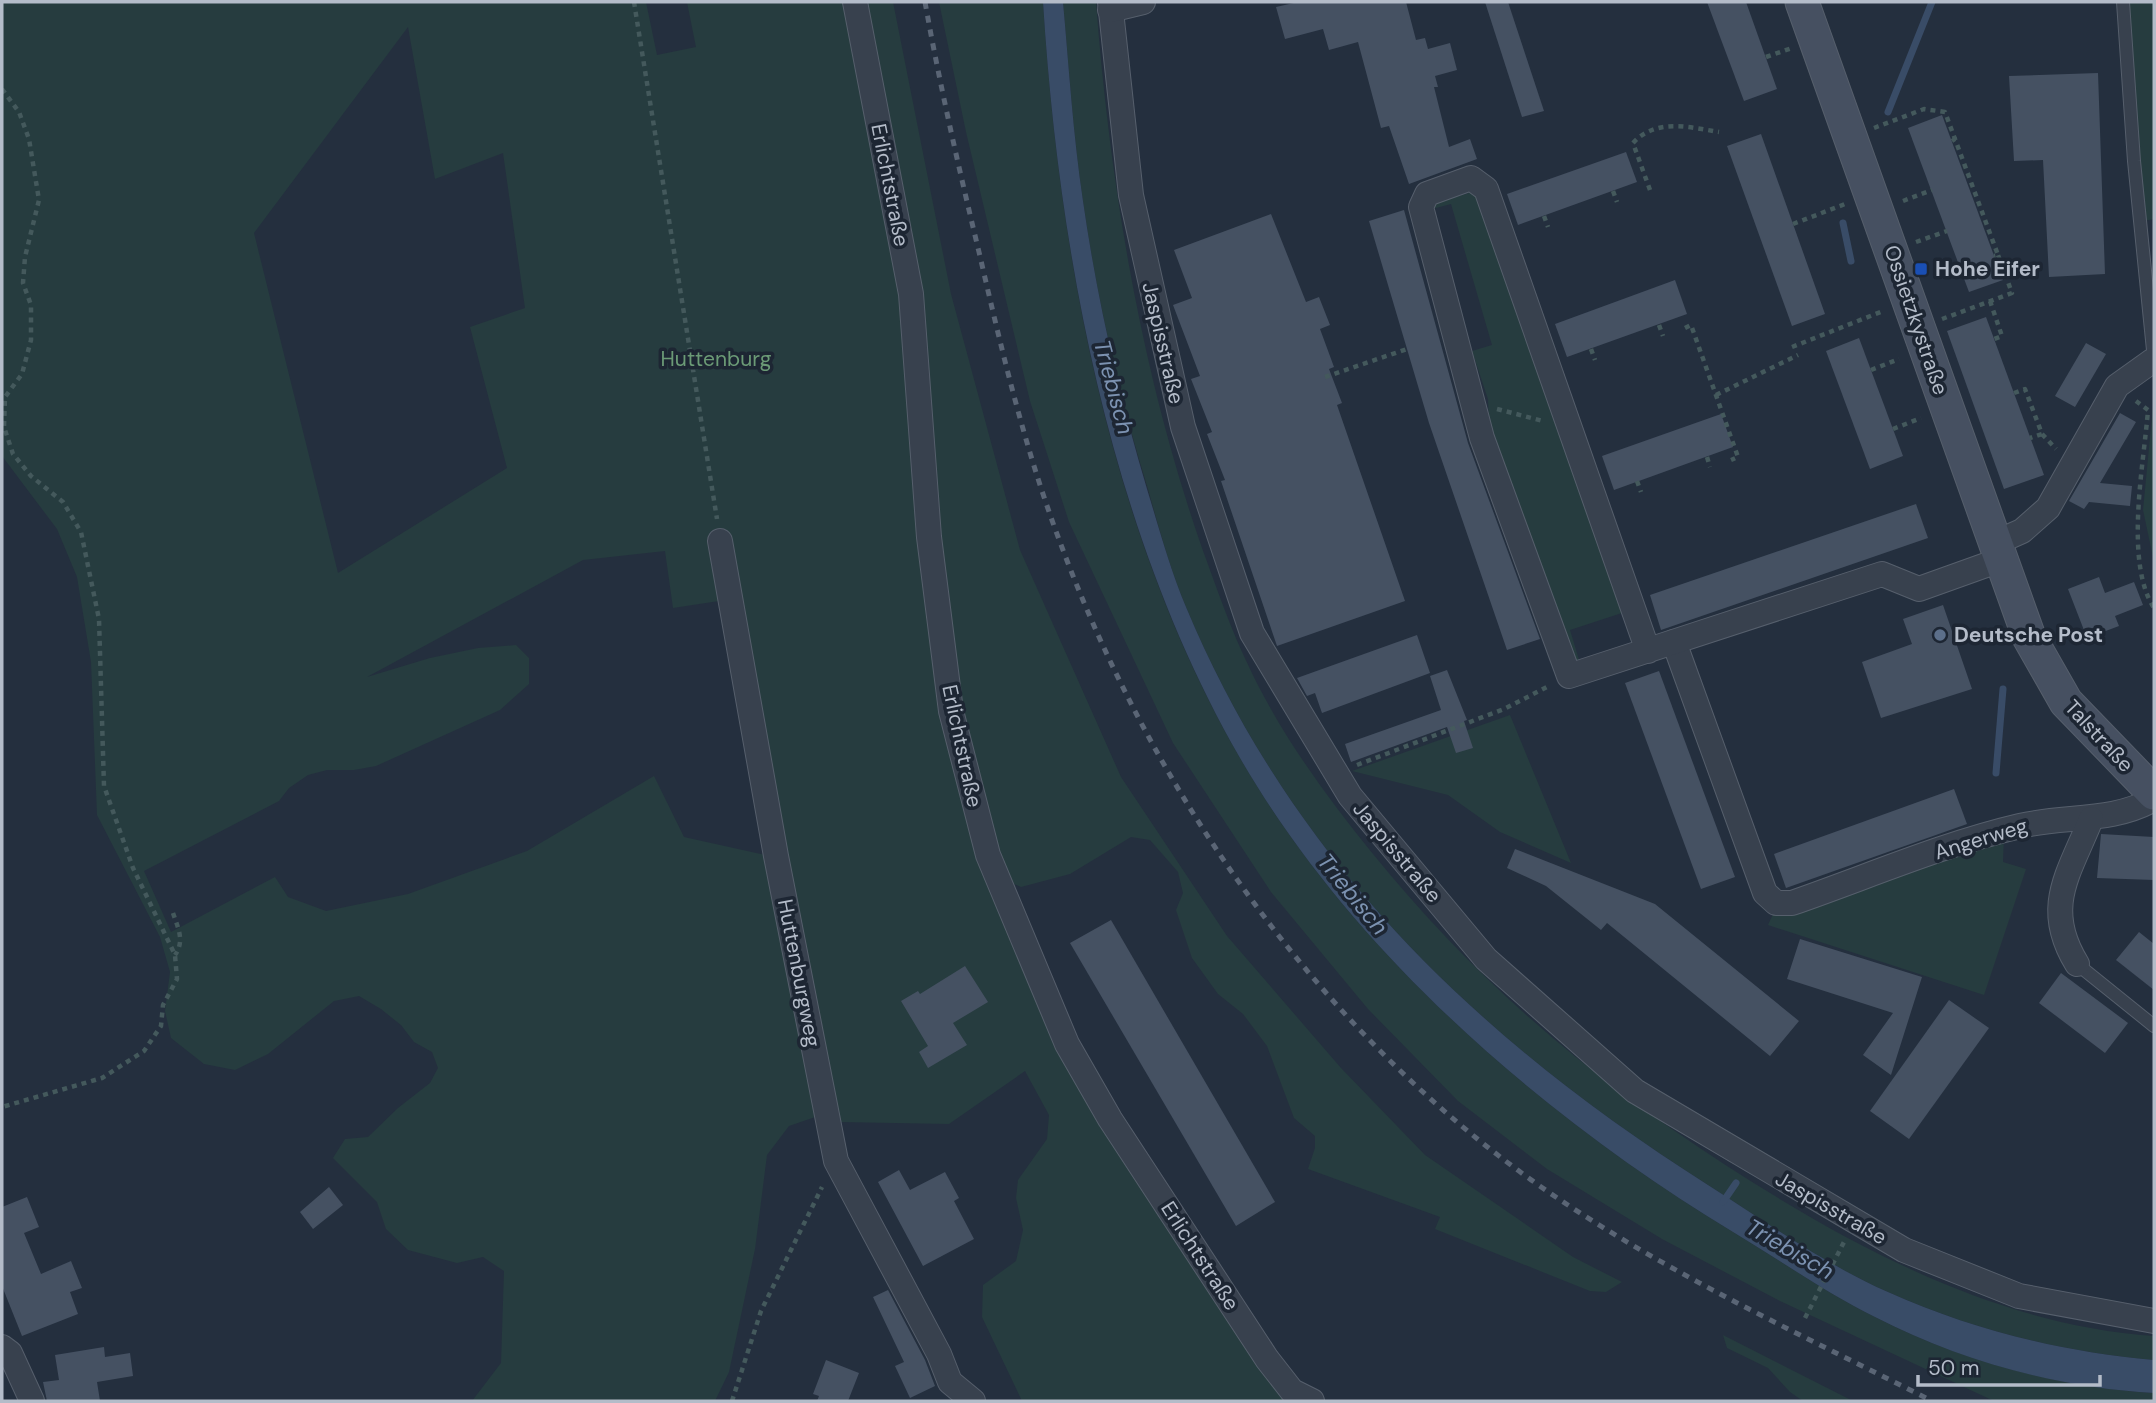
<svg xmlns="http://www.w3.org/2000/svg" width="2156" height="1403" font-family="'DM Sans',sans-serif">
  <rect width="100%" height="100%" fill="#242f3e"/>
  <!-- green -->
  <g fill="#263c3f" fill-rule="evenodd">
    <path d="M2,2H646L657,55L696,47L687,2H893L951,294L1020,550L1121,777L1227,936L1341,1068L1425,1155L1573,1257L1622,1282L1606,1292L1590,1291L1435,1229L1440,1217L1308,1169L1315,1148V1136L1294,1118L1267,1046L1243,1014L1218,994L1192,958L1176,910L1183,893L1178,872L1150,840L1131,837L1070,874L1021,887L997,876L1058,1025L1267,1359L1312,1401H1022L982,1317L983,1285L1016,1261L1023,1230L1016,1198L1018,1180L1047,1139L1049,1115L1025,1071L949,1124L839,1122L821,1115L789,1126L767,1155L755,1249L729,1372L715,1401H472L501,1363L504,1271L483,1257L457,1263L408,1250L386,1229L377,1202L333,1158L345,1139L368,1137L398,1108L430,1083L438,1068L432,1052L414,1042L401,1025L381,1009L359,996L334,1001L268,1054L235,1070L204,1064L171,1038L165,1011L170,972L160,937L97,815L91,662L77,577L57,529L2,456ZM408,27L435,179L503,153L525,308L470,327L507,468L338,573L254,233ZM665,551L673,608L719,601L770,856L684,837L654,776L527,851L408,894L326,911L288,897L275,877L171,932L144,871L279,801L289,788L308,775L327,770H354L376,766L500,710L529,684V658L516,645L478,648L430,658L367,677L583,560Z"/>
    <path d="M939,2H1043C1059,257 1110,534 1240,758C1353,953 1542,1116 1733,1232C1780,1260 1826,1293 1875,1317C1960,1361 2059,1387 2154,1393V1401H1994L1780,1301L1662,1239L1547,1169L1458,1101L1368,1009L1271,892L1173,743L1069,522L1030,401L966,132Z"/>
    <path d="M1063,2H1096C1110,186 1141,373 1202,548C1217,589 1231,630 1250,669C1282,736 1326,796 1373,854C1478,983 1588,1076 1727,1166C1856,1249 1998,1325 2154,1336V1360C2062,1352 1973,1330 1888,1292C1824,1264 1766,1222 1708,1185C1478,1039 1292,861 1186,607C1170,569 1159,528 1148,489C1119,395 1097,299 1083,201C1073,135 1069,68 1063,2Z"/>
    <path d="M2127,2H2154V219L2144,221Z"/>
    <path d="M1476,191L1628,611L1570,630L1580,663H1575L1489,425L1488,399L1472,351L1492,345L1451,204L1432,209L1438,202Z"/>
    <path d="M2154,396V562L2143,510Z"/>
    <path d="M1510,715L1571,863L1500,832L1448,795L1352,771Z"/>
    <path d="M2004,835L2003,862L2026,869L1984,995L1768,925L1773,914H1783Z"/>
    <path d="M1723,1335L1847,1398L1853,1401H1803L1790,1392L1768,1368L1727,1348Z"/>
  </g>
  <!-- water -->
  <path fill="#394c67" d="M1043,2H1063C1069,68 1073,135 1083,201C1097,299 1119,395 1147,489C1159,528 1170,569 1186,607C1292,861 1478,1039 1708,1185C1766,1222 1824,1264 1888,1292C1973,1330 2062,1352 2154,1360V1393C2059,1388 1960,1361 1875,1317C1826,1293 1780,1260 1733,1232C1542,1116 1353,953 1240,758C1111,534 1059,257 1043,2Z"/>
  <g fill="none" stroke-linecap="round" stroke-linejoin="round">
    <!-- stream -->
    <g stroke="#394c67" stroke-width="7">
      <path d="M1888,112L1932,2"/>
      <path d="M1843,223L1851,261"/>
      <path d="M1996,773L2003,689"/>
      <path d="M1723,1202L1736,1183"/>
    </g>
  </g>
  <!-- building -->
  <g fill="#455162">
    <path d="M1298,2H1406L1416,40L1425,38L1428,49L1450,43L1457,70L1435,76L1438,87H1434L1449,147L1470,139L1477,159L1409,184L1389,126L1381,128L1358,42L1329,50L1323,29L1285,39L1276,7Z"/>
    <path d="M1485,2H1508L1544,111L1522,117Z"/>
    <path d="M1707,2H1746L1777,89L1744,101Z"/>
    <path d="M2098,73L2105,274L2049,277L2043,160L2014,161L2009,76Z"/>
    <path d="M1942,115L2003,280L1969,292L1908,128Z"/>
    <path d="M1761,134L1825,314L1792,326L1727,146Z"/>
    <path d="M1626,152L1637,182L1518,225L1507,194Z"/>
    <path d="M1404,210L1468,443L1540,639L1507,650L1429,423L1369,221Z"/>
    <path d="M1271,214L1306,302L1319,297L1330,325L1320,329L1334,367L1329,369L1342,403L1337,405L1405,601L1277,646L1221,481L1225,480L1207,434L1212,432L1191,379L1200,376L1173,305L1192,298L1174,250Z"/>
    <path d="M1675,280L1687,314L1567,357L1555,324Z"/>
    <path d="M1986,317L2044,475L2004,489L1947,331Z"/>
    <path d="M1859,338L1903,456L1870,469L1826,351Z"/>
    <path d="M2086,343L2106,354L2075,407L2055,396Z"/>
    <path d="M2120,413L2136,422L2100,483L2132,486L2130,506L2089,502L2084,509L2069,501Z"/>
    <path d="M1721,414L1733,447L1614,490L1602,456Z"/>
    <path d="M1916,504L1928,538L1661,630L1650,595Z"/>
    <path d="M2099,577L2105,593L2134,582L2143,605L2115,616L2119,626L2087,638L2068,589Z"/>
    <path d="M1943,605L1972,689L1881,718L1862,662L1912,644L1903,619Z"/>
    <path d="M1417,635L1430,673L1322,713L1315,693L1307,696L1297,678Z"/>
    <path d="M1447,670L1467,720L1464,721L1473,748L1456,753L1447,727L1351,762L1345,744L1441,710L1430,676Z"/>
    <path d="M1659,671L1735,877L1701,889L1625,683Z"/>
    <path d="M1954,789L1967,824L1786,888L1774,854Z"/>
    <path d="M2101,834L2154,837V880L2097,878Z"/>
    <path d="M1515,849L1655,904L1799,1021L1770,1056L1607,923L1601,930L1546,886L1507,868Z"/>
    <path d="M1111,920L1275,1202L1236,1226L1070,943Z"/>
    <path d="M2139,932L2154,944V990L2116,960Z"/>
    <path d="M1800,939L1922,977L1891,1075L1863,1055L1893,1013L1787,979Z"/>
    <path d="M965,966L988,1002L953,1023L967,1045L928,1068L919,1052L928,1046L901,1001L918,991L920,994Z"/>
    <path d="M2061,973L2128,1023L2105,1053L2039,1003Z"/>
    <path d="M1949,1000L1989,1028L1909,1139L1870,1111Z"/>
    <path d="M899,1170L910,1190L945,1172L959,1198L954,1201L974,1239L923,1266L878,1182Z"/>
    <path d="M329,1187L343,1205L313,1229L300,1212Z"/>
    <path d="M27,1197L39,1227L24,1233L41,1274L71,1261L82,1288L70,1292L78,1314L22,1336L2,1286V1207Z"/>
    <path d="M888,1290L925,1360L935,1386L910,1398L895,1366L904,1362L873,1297Z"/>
    <path d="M104,1347L105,1357L130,1353L133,1376L97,1382L100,1401H47L43,1382L59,1380L55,1355Z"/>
    <path d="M826,1360L859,1373L848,1401H817L819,1396L813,1394Z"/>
  </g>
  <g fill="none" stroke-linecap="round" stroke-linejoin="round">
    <defs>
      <g id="service">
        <path d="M2123,2L2134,161L2154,360"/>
        <path d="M2077,964L2154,1026"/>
      </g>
      <g id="minor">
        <path d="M855,2L911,294L929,537L951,711L988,855L1067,1044L1110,1119L1267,1359L1292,1391L1312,1401"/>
        <path d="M1110,2L1131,195L1183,427L1252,633L1350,796L1486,959L1635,1091L1904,1250L2019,1296L2154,1321"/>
        <path d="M1110,10L1143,2"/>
        <path d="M720,541L776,856L836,1161L939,1354L950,1382L973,1401"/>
        <path d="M1995,543L2022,531L2048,508L2117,386L2152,361"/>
        <path d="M1674,642L1765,893L1776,903H1792C1867,877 1943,844 2020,826C2066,815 2112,823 2154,799"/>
        <path d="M1648,651L1486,189L1471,178L1427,194L1421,207L1482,438L1569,676L1882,574L1919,589L2000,560"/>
        <path d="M2077,964C2042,907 2069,874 2091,819"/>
        <path d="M2,1347L10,1353L32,1401"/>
      </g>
      <path id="secondary" d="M1802,2L2029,637L2066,702L2154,793"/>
    </defs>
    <!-- service casing -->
    <use href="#service" stroke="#565f6c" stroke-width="14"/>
    <!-- minor casing -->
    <use href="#minor" stroke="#565f6c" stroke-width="26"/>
    <!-- secondary casing -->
    <use href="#secondary" stroke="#565f6c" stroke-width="35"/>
    <!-- path -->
    <g stroke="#44595c" stroke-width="4.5" stroke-dasharray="5 5" stroke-linecap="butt">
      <path d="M634,2L717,519"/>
      <path d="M1766,57L1792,48"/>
      <path d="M2,89L19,112L29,139L39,200L25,257L23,283L31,305V340L22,374L5,397L4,427L13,454L31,476L63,502L81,532L99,619L104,786L133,868L175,955L177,979L163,1005L161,1026L144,1051L102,1078L2,1107"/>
      <path d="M1874,128L1924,109L1945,112L1955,139"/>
      <path d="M1952,141L1955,139L1998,255L1994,256"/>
      <path d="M1650,190L1633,143C1656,118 1689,127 1719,132"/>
      <path d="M1613,191L1617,202"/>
      <path d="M1903,201L1932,190"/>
      <path d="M1544,216L1548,227"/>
      <path d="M1793,224L1845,204"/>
      <path d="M1916,242L1947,231"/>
      <path d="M1990,301L2002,336L1994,339"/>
      <path d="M1942,319L2012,293L1998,255"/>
      <path d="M1659,325L1663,336"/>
      <path d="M1685,328L1691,325L1738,457L1731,460"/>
      <path d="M1792,347L1883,311"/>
      <path d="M1591,349L1595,360"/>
      <path d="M1871,370L1899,359"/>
      <path d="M1325,377L1407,349"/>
      <path d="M2014,393L2025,389L2042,434L2030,438"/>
      <path d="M1716,395L1798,355"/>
      <path d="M2136,401L2148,410C2144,463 2124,562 2154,608"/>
      <path d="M1497,409L1543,421"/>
      <path d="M1893,429L1921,418"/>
      <path d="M2042,434L2056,449"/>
      <path d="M1707,457L1710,467"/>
      <path d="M1637,481L1641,492"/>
      <path d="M1357,765L1504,709L1549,686"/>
      <path d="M173,913C178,928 185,941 175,955"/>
      <path d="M1805,1318L1844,1242"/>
      <path d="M732,1401L761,1311L822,1187"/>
    </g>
    <!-- service -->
    <use href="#service" stroke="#38414e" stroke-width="12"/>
    <!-- minor -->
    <use href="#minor" stroke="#38414e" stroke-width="24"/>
    <!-- secondary -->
    <use href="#secondary" stroke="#465061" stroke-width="33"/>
    <!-- rail -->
    <path stroke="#5a6575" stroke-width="5" stroke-dasharray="7 7" stroke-linecap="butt" d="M925,2C940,86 959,169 979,252C1001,347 1023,442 1057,534C1151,791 1319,1034 1547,1191C1668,1274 1802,1335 1932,1401"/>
  </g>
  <!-- markers -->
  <rect fill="#1a4fb4" stroke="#1d2633" stroke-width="2.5" x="1914" y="262" width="14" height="14" rx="3.5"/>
  <circle fill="#5c6f8a" stroke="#1d2633" stroke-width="2.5" cx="1940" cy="635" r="7"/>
  <g text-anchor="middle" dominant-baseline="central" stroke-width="7" stroke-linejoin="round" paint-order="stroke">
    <!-- street labels -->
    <g font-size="21" fill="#b4bcc9" stroke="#1d2633">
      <text transform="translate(890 185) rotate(79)">Erlichtstraße</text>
      <text transform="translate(1916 320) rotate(71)">Ossietzkystraße</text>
      <text transform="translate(1163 343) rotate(77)">Jaspisstraße</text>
      <text transform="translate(2099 736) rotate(47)">Talstraße</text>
      <text transform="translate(962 746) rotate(78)">Erlichtstraße</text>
      <text transform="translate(1981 839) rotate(-17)">Angerweg</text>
      <text transform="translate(1397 852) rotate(50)">Jaspisstraße</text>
      <text transform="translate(799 973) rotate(79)">Huttenburgweg</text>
      <text transform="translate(1831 1208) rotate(30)">Jaspisstraße</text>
      <text transform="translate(1200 1256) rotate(57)">Erlichtstraße</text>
    </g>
    <!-- poi labels -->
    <g font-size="21" font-weight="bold" fill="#b4bcc9" stroke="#1d2633" text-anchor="start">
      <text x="1935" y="269">Hohe Eifer</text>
      <text x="1954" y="635">Deutsche Post</text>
    </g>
    <!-- park labels -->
    <g font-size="21" fill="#6b9a76" stroke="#1d2633">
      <text x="716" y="359">Huttenburg</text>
    </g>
    <!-- water labels -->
    <g font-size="23" font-style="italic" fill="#7c92b1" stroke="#1d2633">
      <text transform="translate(1114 387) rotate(75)">Triebisch</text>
      <text transform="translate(1353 894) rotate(51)">Triebisch</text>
      <text transform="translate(1790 1249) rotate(30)">Triebisch</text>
    </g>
  </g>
  <!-- border -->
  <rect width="2156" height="1403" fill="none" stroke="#b4bcc9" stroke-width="7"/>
  <!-- scale -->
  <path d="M1918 1375v10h182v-10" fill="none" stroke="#b4bcc9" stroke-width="3.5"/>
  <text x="1928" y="1375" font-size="21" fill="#b4bcc9" stroke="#1d2633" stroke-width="5" paint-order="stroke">50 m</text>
</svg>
